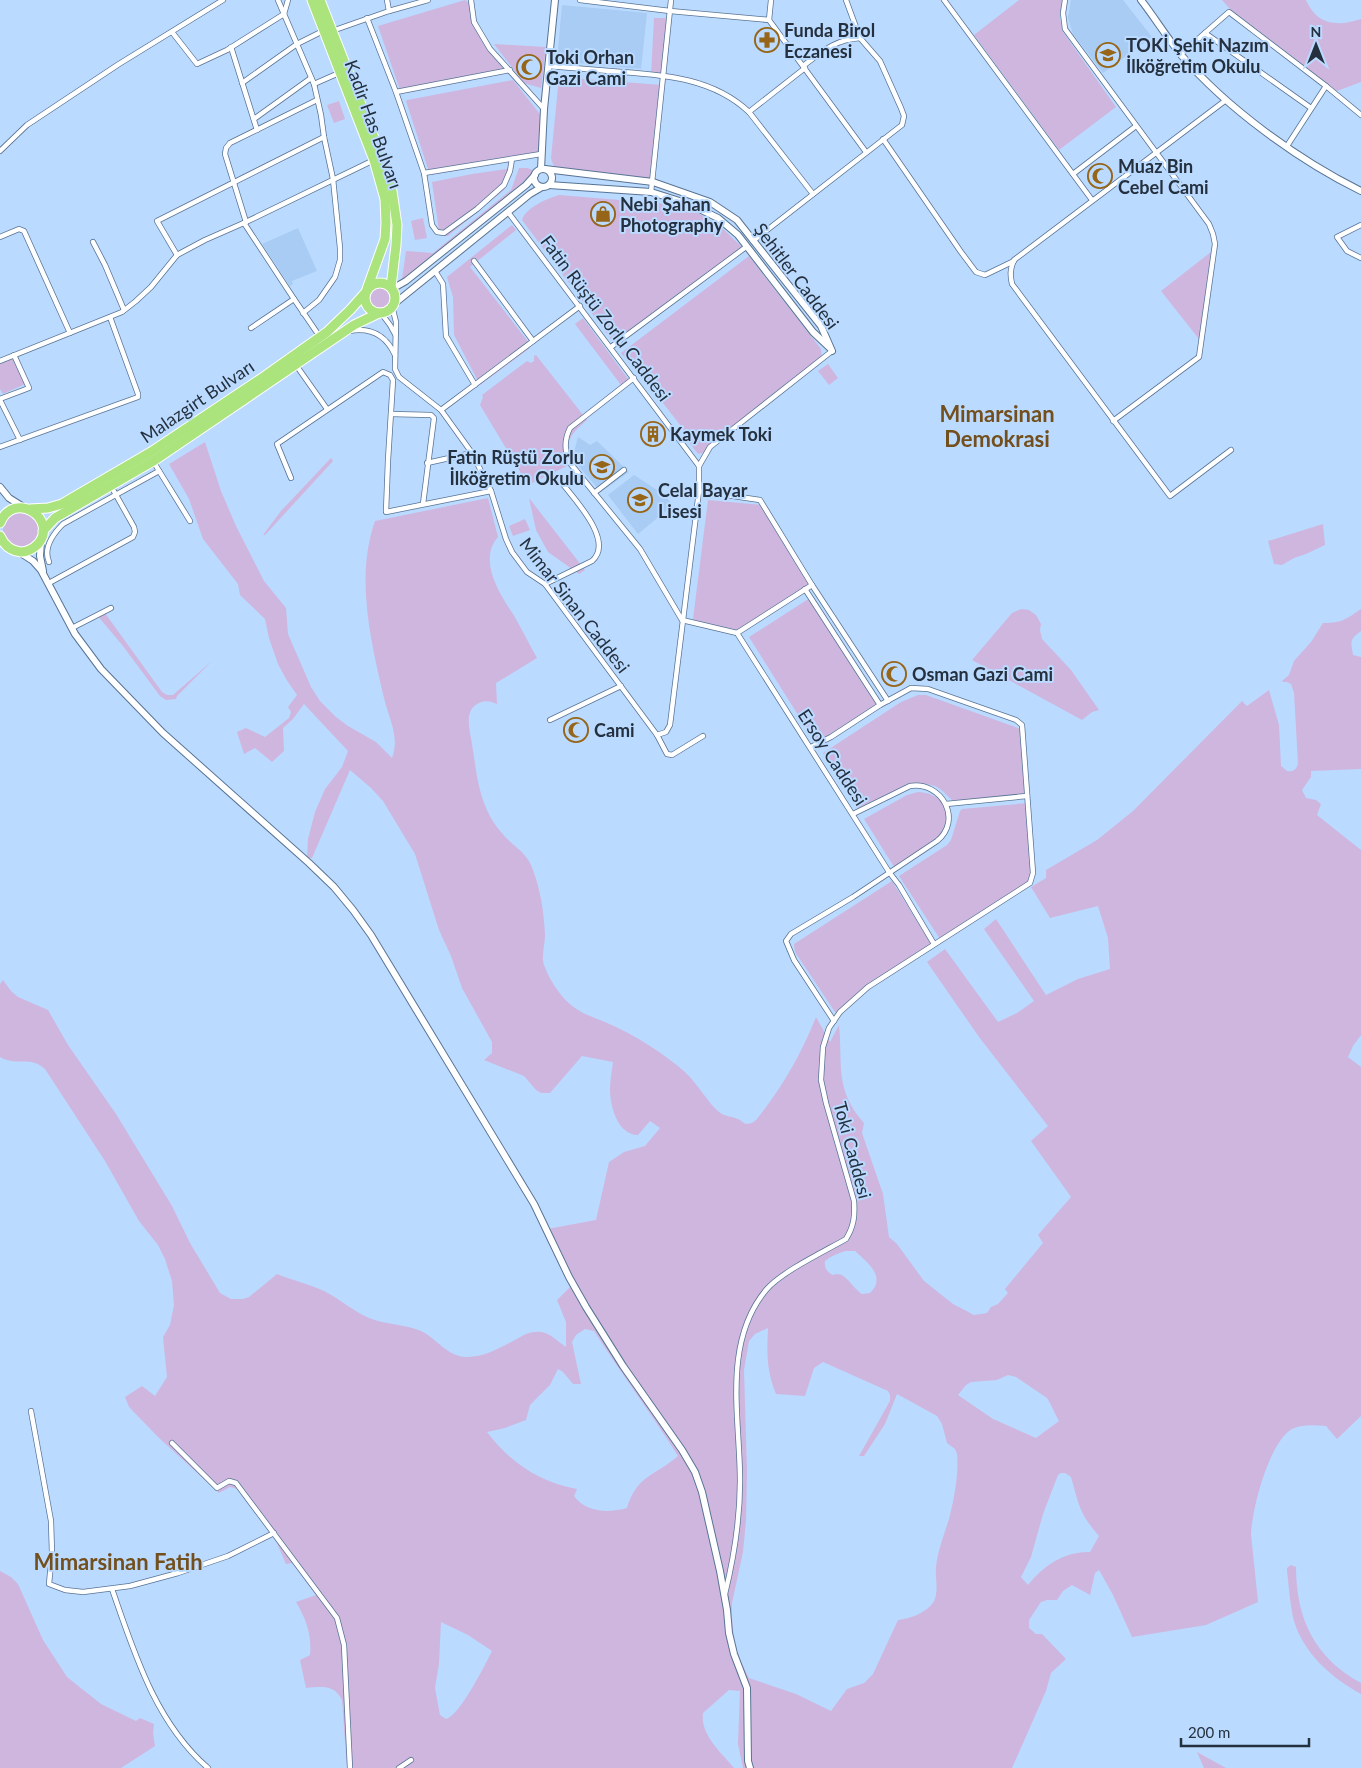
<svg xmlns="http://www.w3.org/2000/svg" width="1361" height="1768" font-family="Lato,sans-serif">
  <rect width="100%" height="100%" fill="#bbdaff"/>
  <!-- built -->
  <g fill="#a8ccf4">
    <path d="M1071,0H1123L1152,37L1103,73L1073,34L1068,18Z"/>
    <path d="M562,5L647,13L641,69L557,61Z"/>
    <path d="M298,228L317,271L292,281L293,284L290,286L262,244Z"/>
    <path d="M578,437L590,445L597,441L629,472L601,492L575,462V448Z"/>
    <path d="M634,475L663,494L673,505L638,534L608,495Z"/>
  </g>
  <!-- green -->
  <g fill="#cfb6df" fill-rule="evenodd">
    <path d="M465,0L470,4L473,22L486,47L507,73L406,93H401L378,26Z"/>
    <path d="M1019,0H1062L1060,18L1063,32L1116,107L1059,150L974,35Z"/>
    <path d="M1222,0H1306C1317,25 1337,27 1361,19V82L1337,91L1230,9Z"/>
    <path d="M654,18H666L668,20L663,76L651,75Z"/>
    <path d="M494,44L546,47L541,88L524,83Z"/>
    <path d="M559,77L661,85L653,183L563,175C556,170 553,166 551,158Z"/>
    <path d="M513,80L543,118L538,154L537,156L430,175L406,101L407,100Z"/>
    <path d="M339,101L345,119L334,123L327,105Z"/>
    <path d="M513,168L511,177L504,190L448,236H443L439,231L432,182L472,174Z"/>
    <path d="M519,168H527L536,171L526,186L404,281L402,279L406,251L433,253L511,190Z"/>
    <path d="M559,195L668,204L687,208L704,216L721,227L743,248L616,346L522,220C525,208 548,198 559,195Z"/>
    <path d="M423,218L427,238L415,240L411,221Z"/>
    <path d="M512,225L516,230L470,267L530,344V348L480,385L454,335L453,297L447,277Z"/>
    <path d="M1211,252L1199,339L1161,291Z"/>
    <path d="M749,256L821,349L822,361L703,453L698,454L682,433L684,430L631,362L629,363L621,353Z"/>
    <circle cx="380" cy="298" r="12"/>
    <path d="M583,318L631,383L624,389L575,324Z"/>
    <path d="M536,355L587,420C569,435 565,442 569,465L524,487L522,475L480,405L483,397L482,395L527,361L531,363L534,361V356Z"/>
    <path d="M13,358L25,384L3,394L0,389V364Z"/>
    <path d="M828,364L838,378L829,385L818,371Z"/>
    <path d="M205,442L221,491L236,526L264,581L286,608L288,634L311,687L320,701L336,717L348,726L376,742L392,758C400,737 389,719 384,698C371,642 355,578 375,521L488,498L498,537C478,560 499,593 513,614C522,629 529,644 537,658L496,683L497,704C491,701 485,700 479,703C463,710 470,731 472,744C477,776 479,806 501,832C510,844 525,851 531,865C540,887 544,911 545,935C545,944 541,957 544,965C549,979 560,996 571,1005C582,1014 593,1017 605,1022C633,1034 662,1052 685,1072C698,1084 707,1102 719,1112C725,1117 733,1116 740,1120C742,1121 743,1123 746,1124L752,1123L756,1120C781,1089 801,1055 816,1017L830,1042L839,1025C843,1065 834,1089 864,1123L862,1133L883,1194L889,1237L897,1244L924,1281L953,1304L974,1315L987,1313L991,1307L998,1304L1008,1293L1005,1289L1043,1243L1038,1235L1071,1197L1031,1141L1048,1126L979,1037L927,962L945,949L998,1022L1017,1013L1034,1001L984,929L996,919L1046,995L1078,979L1110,969L1108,938L1098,906L1050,918L1031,887L1046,878V870L1097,840L1133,811L1242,701L1247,706L1269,690L1279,725L1281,766L1287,771C1293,772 1296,770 1298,764L1294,693L1291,684L1287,682H1283L1282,681L1289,675L1294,661L1311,642L1323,623C1343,623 1346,619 1361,609V631C1349,640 1351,641 1353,655L1361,657V769L1311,771V777L1302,790L1306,798L1316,800L1321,804L1317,815L1361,850V1035L1353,1046L1348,1057L1361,1067V1416L1337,1439L1326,1426C1315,1425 1302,1424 1292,1429C1269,1442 1252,1509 1251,1534L1258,1602L1206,1625L1132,1637L1113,1595L1099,1570L1095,1573L1090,1595L1072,1585L1063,1591L1057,1600H1047L1041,1602L1029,1620V1628L1036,1634H1042L1066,1659L1051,1673L1046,1691L1012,1768H743L738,1744L740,1691L729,1690L703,1713C700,1735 721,1752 734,1768H347L342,1700C334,1684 321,1687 306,1688L300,1660L310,1655C312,1635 306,1619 296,1602L316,1595L292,1563L286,1564L276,1541L237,1489L230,1487L219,1493L158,1437L129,1407L125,1397L142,1386L155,1396L167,1377L163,1337L170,1325L174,1305L172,1281L165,1259L158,1245L139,1221L105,1161L45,1069C30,1055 18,1067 0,1057V984L3,980L11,991L18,997L48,1010L68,1045L116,1114L172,1206L190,1243L220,1293L231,1299H243L249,1297L277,1274C292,1280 309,1284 324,1291C340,1299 353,1311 369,1318C386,1325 405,1324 421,1331C437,1339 447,1356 466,1357C487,1358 508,1343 526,1334C545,1327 552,1337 566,1347V1322L557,1300L570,1287L542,1230L596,1220L609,1162L624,1152L645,1146L660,1128L650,1121L638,1135C618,1135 610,1107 610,1089C610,1080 612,1071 613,1062L582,1056L550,1093H541L536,1090L524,1076L484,1060L492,1053V1042L462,988L451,956L439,930L415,854L383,801L371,788L350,770L312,858H307L308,839L315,812L325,789L342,767L348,751L304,704L293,719L283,728L284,751L272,762L255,748L244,754L237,732L246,728L265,737L289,718L291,712L288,707L297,695L286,679L278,664L269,638L265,619L240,595L238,584L203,539L189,499L169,464ZM846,1251H855C867,1262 887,1277 870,1293L862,1294C851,1287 845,1270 833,1275C827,1272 824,1268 825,1261C831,1256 838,1253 846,1251ZM768,1328C767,1353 766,1369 776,1394L805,1396L814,1368L823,1362L888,1391L890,1395V1401L859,1456H864L885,1424L897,1394L937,1416L942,1424L947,1443L955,1449L957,1454C959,1473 954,1500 949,1519C944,1535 938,1550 936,1567C935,1578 939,1590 934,1601C928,1612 910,1619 898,1620L873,1674L864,1683L847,1689L831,1711L796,1694L749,1678L737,1654L734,1640L732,1618V1603L743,1552L746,1521L747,1472L744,1370L749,1341L755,1334ZM585,1329L594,1331C621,1373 651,1413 678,1456C655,1476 637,1475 627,1508C609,1513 586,1513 574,1496L577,1489C538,1482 510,1462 487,1432L505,1428L526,1420L530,1405L550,1385L558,1369L563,1372L573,1384H581L572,1342L576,1335ZM1008,1375L1016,1377L1047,1398C1052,1405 1054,1413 1059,1421L1036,1438L993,1419L958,1395L966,1385L971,1382L997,1380ZM1061,1473H1065L1071,1477C1079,1505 1079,1513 1099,1536L1090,1552C1065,1551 1043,1566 1028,1585L1021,1577L1031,1557L1043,1514L1058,1475ZM441,1622L468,1635L492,1651C485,1665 460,1715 446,1719L440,1715L435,1688L439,1664Z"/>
    <path d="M331,458L333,461L265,535H263L281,511Z"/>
    <path d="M529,498L585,570L579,574L548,552L536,530Z"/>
    <path d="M708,500L762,505L812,585L742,631L695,622L693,619Z"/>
    <circle cx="21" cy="530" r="18"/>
    <path d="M525,519L530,530L513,536L509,526Z"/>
    <path d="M1323,524L1325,545L1306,554L1294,558L1282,565L1274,564L1268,541Z"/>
    <path d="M810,598L879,705L817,745L749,637Z"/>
    <path d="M102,609L162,692L167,695H173L212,661L177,696L176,699L166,700L160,696L123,646L96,614Z"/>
    <path d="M1021,609L1029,610L1036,615L1041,624L1040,630L1042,639L1071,670L1099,710L1092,712L1082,720L972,660L1012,613Z"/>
    <path d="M918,695H926L1018,728L1021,730L1028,796L956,803C948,798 944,790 935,786C915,778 877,802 859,811L823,753L901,702Z"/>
    <path d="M918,792C946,793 959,819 941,840L896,870L864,819L907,795Z"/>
    <path d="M1028,803L1032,871L1030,882L940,939L899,876L947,845L951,840L960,811L962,809Z"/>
    <path d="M892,881L932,945L871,984L837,1015L795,952L794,944Z"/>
    <path d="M1291,1565L1296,1567C1296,1619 1315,1658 1361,1683V1694C1332,1678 1304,1654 1294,1621C1290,1605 1289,1587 1287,1571V1568Z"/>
    <path d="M0,1571L11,1577L18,1584L43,1640L67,1677L101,1704L136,1721L140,1718L154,1724L153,1733L155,1746L121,1768H0Z"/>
    <path d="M1197,1752L1226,1768H1204Z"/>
  </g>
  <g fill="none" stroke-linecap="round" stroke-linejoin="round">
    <defs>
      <g id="street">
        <path d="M288,0L284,14L314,84L321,115L324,137L333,179L340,248V260L335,277L319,300L303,313"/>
        <path d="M387,0L389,11"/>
        <path d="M471,0L474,22L490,49L544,109"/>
        <path d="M580,0L670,11L769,20L866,152"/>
        <path d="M944,0L1092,200"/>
        <path d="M1065,0L1063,13L1065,29L1209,224L1213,234L1215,244L1199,357L1113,421"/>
        <path d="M367,18L396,92L424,173L432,225L437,232L444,233L477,209L504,185L510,171L512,159"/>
        <path d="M769,20L771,0"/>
        <path d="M332,31L389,11L428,0"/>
        <path d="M172,32L197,64L227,50L284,14L278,0"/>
        <path d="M1205,33L1311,108"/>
        <path d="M231,47L257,130"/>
        <path d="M1181,54L1229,12L1326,86L1361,115"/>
        <path d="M548,66C573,68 597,70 622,72C667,75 714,79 749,112L813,194"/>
        <path d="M803,66C823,51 834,40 860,38"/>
        <path d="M242,83L297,44L323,31"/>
        <path d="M314,84L339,73"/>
        <path d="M396,92L510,70"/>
        <path d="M1226,100L1014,260C1010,269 1010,275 1012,284L1170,496L1231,450"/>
        <path d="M749,112L805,68"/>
        <path d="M254,119L311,78"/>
        <path d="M883,139L961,252L976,272L985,275L1014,261"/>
        <path d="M1287,146L1326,86"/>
        <path d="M0,151L27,125L119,64L223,0"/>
        <path d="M424,173L541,154"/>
        <path d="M1073,174L1136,126"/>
        <path d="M651,192L671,0"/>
        <path d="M508,212L699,466"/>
        <path d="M246,222L225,154L226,148L230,143L317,100"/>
        <path d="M244,223L294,299L320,337"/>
        <path d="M1361,225L1337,237L1347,251L1361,258"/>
        <path d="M0,237L19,229L24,231L70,333"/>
        <path d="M753,241L902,125L904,116L901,108L880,61L860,38L846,0"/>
        <path d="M93,242L105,265L124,310"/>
        <path d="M177,255L157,221L324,137"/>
        <path d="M474,261L533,341"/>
        <path d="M435,271L443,284L446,336L475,385"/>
        <path d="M392,306L396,322L395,369L399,377L441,410L472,453L491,491L506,539L512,552L527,572L545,584L657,735L667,754L672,755L703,736"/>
        <path d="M381,313L390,325L395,334"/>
        <path d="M251,328L294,299"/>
        <path d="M349,331C370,327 386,335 395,355"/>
        <path d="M611,347L746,247"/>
        <path d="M0,361L122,312L136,301L151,287L177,255L205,240L246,222L374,160"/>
        <path d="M296,365L327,409"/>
        <path d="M634,378L570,428C564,440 564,451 570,463L640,549L682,620L737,633L889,872L899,885L934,944"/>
        <path d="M0,399L29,388L14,355"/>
        <path d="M0,400L20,440"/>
        <path d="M441,410L580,306"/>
        <path d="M391,414L431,415L434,418L423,504"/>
        <path d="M0,447L138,397V394L110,317"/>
        <path d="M153,461L190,521"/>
        <path d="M427,463L472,453"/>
        <path d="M291,478L277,444L383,372L390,375L393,380L388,460L386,512L491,491"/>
        <path d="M699,491L760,500L812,585L737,633"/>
        <path d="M594,493L624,470"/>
        <path d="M49,562C43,548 53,534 63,524L159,471"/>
        <path d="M49,583L133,537L135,532L134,527L111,486"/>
        <path d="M545,584L592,561C615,541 574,499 562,483"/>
        <path d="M812,585L888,701"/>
        <path d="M805,589L880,705"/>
        <path d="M72,628L111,608"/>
        <path d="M550,720L621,686"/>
        <path d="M657,735L666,732L670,725L699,491V466L710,447L832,351"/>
        <path d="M946,804L1027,796"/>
        <path d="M834,1021L794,960L786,941L791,934L853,897L937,841C963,820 942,781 910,786L853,814"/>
        <path d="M31,1411L51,1521L52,1553L49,1584L65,1590L83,1592L130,1586L178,1573L228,1556L274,1533"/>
        <path d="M172,1443L217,1488L229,1481L236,1483L337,1618L344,1645L350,1768"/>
        <path d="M112,1589C134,1652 155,1722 208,1768"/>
        <path d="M725,1594C734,1557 740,1520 740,1481C740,1418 722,1343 766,1290C781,1272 825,1251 846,1239C854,1226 855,1216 854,1201L826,1103L821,1080L823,1047L829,1028L840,1012L868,987L1030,883L1033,873L1022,725L1016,720L928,689L911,688L880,705L831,737L811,747"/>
        <path d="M399,1768L411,1760"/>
      </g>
      <g id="secondary">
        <path d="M1141,0C1155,18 1167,38 1182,56C1227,108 1298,160 1361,191"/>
        <path d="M541,169L544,109L555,0"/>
        <path d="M545,169L653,182L710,202L737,220L821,326L832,351"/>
        <circle cx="543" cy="178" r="9"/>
        <path d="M549,185L651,192L689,204L718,218L738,235L813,332L830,348"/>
        <path d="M392,289L406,281L526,185L535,175"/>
        <path d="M394,304L530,194L542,187"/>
        <path d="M0,487L9,498L25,508"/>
        <path d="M41,541L40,556L43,571"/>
        <path d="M19,552L33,561L41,570L75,634L101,669L163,733L309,863L334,887L353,910L371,935L534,1204L569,1277L586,1307L623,1366L682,1450L695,1472L702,1492L720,1571L727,1610L729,1633L734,1654L747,1688L748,1761L750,1768"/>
      </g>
      <g id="highway">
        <path d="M312,0L374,160L385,199L386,223L385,239L367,289"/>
        <path d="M320,0L376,143L392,191L397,225L396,245L391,287"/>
        <circle cx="380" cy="298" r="15"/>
        <path d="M30,509L48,508L62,504L151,452L265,376L327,332L350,310L366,292"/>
        <path d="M0,523C14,489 59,519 38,544C33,549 27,552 21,552C11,551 4,545 0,536"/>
        <path d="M43,531L55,518L155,460L354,325L379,313"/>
      </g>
    </defs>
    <!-- street casing -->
    <use href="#street" stroke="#587494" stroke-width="6"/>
    <!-- secondary casing -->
    <use href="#secondary" stroke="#587494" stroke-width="8"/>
    <!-- highway casing -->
    <use href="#highway" stroke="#fff" stroke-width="11"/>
    <!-- street -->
    <use href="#street" stroke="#fff" stroke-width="4.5"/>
    <!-- secondary -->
    <use href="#secondary" stroke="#fff" stroke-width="6"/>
    <!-- highway -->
    <use href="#highway" stroke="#abe47d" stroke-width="9"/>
  </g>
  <!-- icons -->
  <defs>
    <symbol id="pharmacy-ring" viewBox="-11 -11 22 22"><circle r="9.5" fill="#bbdaff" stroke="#966517" stroke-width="1.5"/><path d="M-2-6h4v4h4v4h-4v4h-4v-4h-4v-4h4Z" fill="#966517"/></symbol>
    <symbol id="school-ring" viewBox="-11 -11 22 22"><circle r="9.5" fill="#bbdaff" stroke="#966517" stroke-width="1.5"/><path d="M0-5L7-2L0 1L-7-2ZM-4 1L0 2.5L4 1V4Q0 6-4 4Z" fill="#966517"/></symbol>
    <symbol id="mosque-ring" viewBox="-11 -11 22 22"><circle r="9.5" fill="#bbdaff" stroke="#966517" stroke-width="1.5"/><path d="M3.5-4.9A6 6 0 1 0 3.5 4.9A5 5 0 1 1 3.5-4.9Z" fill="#966517"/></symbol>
    <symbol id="shop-ring" viewBox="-11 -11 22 22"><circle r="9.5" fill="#bbdaff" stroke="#966517" stroke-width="1.5"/><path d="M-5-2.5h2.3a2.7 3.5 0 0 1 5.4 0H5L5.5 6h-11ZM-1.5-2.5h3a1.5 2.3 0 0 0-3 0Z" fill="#966517"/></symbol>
    <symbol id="building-ring" viewBox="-11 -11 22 22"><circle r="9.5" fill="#bbdaff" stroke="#966517" stroke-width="1.5"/><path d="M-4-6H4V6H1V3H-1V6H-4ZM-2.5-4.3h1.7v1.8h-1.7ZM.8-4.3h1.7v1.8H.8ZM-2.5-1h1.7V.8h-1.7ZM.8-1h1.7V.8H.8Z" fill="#966517"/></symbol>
  </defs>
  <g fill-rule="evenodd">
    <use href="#pharmacy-ring" x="753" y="26" width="28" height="28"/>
    <use href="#school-ring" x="1094" y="41" width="28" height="28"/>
    <use href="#mosque-ring" x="515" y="53" width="28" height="28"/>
    <use href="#mosque-ring" x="1086" y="162" width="28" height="28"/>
    <use href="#shop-ring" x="589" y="200" width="28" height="28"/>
    <use href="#building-ring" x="639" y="420" width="28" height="28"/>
    <use href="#school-ring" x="588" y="453" width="28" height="28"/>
    <use href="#school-ring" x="626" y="486" width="28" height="28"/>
    <use href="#mosque-ring" x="880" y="660" width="28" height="28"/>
    <use href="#mosque-ring" x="562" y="716" width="28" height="28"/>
  </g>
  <g text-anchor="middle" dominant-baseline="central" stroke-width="4" stroke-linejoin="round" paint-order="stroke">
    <!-- poi labels -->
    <g font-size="18" font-weight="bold" fill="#24303e" stroke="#bbdaff" text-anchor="start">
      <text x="784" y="30">Funda Birol<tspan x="784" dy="21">Eczanesi</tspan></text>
      <text x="1126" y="45">TOKİ Şehit Nazım<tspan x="1126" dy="21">İlköğretim Okulu</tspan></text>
      <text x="546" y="57">Toki Orhan<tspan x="546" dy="21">Gazi Cami</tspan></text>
      <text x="1118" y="166">Muaz Bin<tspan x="1118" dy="21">Cebel Cami</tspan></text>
      <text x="620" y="204">Nebi Şahan<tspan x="620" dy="21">Photography</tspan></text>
      <text x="670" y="434">Kaymek Toki</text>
      <text x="584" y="457" text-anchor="end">Fatin Rüştü Zorlu<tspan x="584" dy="21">İlköğretim Okulu</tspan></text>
      <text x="658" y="490">Celal Bayar<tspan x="658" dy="21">Lisesi</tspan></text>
      <text x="912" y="674">Osman Gazi Cami</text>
      <text x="594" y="730">Cami</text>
    </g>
    <!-- street labels -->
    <g font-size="18" fill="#24303e" stroke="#bbdaff">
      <text transform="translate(374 124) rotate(70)">Kadir Has Bulvarı</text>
      <text transform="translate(797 276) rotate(53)">Şehitler Caddesi</text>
      <text transform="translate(606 318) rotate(53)">Fatin Rüştü Zorlu Caddesi</text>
      <text transform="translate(197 401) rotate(-34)">Malazgirt Bulvarı</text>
      <text transform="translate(575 605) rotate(52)">Mimar Sinan Caddesi</text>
      <text transform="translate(833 757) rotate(57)">Ersoy Caddesi</text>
      <text transform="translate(853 1150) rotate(75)">Toki Caddesi</text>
    </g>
    <!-- district labels -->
    <g font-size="22" font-weight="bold" fill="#724f1d" stroke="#bbdaff">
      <text x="997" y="413">Mimarsinan<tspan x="997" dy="25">Demokrasi</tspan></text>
      <text x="118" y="1561">Mimarsinan Fatih</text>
    </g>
  </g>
  <!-- north arrow -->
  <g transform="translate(1316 45)" stroke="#bbdaff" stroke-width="4" paint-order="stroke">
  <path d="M0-4L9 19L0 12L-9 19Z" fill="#24303e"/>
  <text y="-8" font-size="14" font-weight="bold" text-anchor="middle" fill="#24303e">N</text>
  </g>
  <!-- scale -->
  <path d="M1181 1738v8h128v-8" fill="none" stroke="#24303e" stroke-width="2.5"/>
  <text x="1188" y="1738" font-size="15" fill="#24303e" stroke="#bbdaff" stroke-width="4" paint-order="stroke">200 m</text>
</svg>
